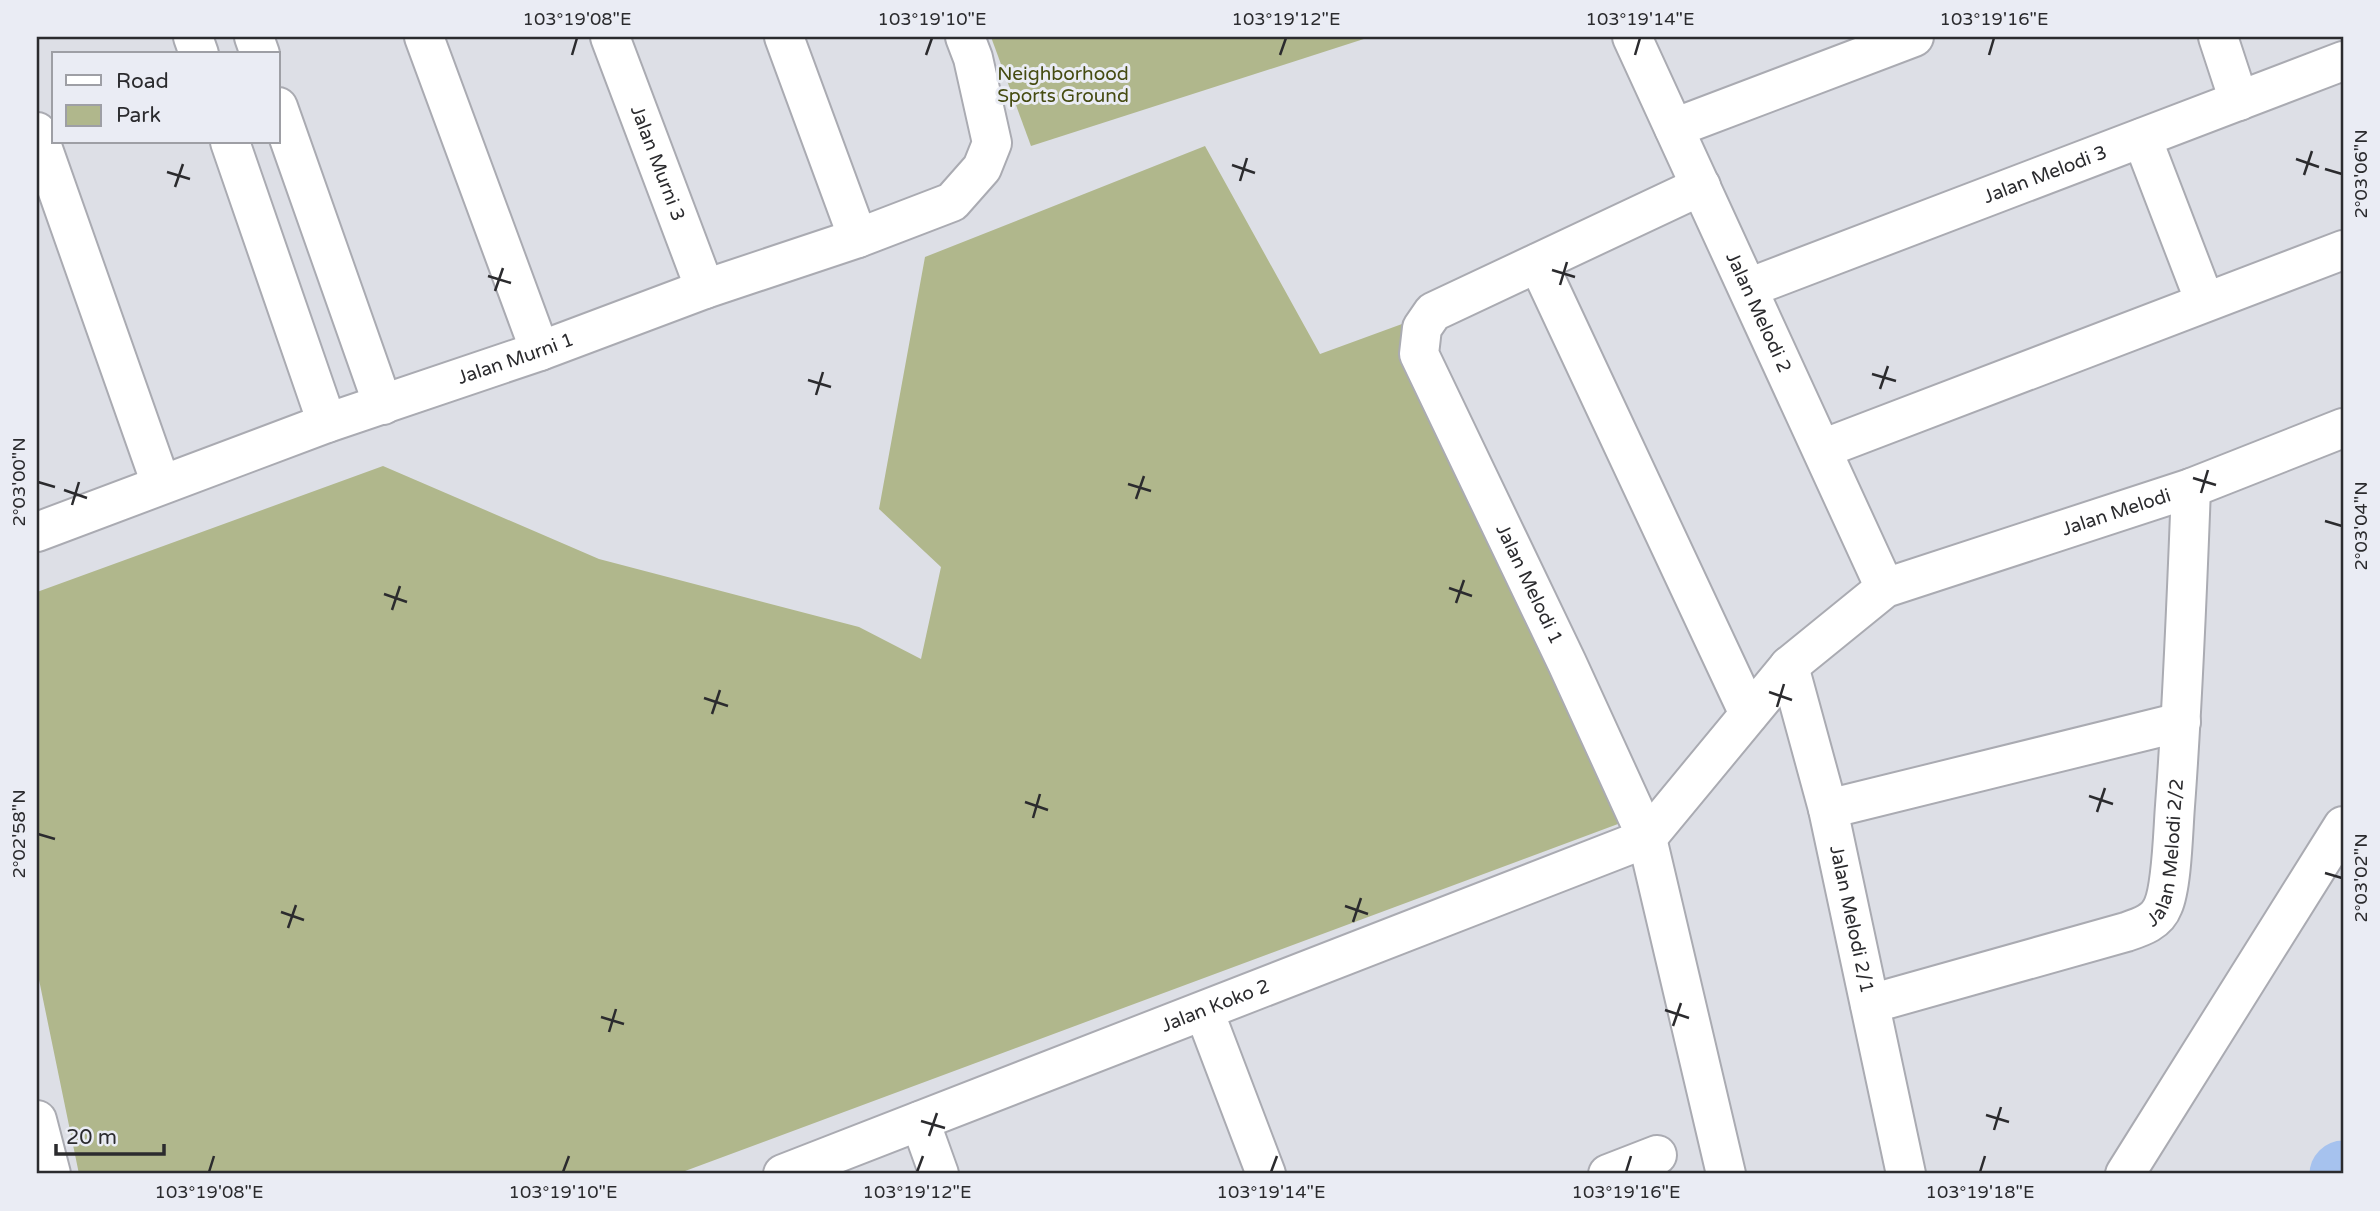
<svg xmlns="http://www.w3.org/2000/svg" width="2380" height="1211" font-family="'Varela Round',sans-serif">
  <rect width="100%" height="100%" fill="#dddfe6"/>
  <!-- green -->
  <g fill="#b0b78c">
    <path d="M991,37H1370L1031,146Z"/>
    <path d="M1205,146L1320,354L1402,324L1626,821L677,1174H79L37,970V592L383,466L599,559L859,627L921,659L941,567L879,509L925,257Z"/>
  </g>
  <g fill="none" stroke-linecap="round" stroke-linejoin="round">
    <!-- river -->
    <path stroke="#a6c2ee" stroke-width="65" d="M2342,1174L2343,1173"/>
    <defs>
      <g id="minor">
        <path d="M193,37L199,54"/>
        <path d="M254,37L260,54"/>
        <path d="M424,37L540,351"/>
        <path id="s1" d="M610,37L705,289"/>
        <path d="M784,37L858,238"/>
        <path id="s2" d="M1632,37L1885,588"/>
        <path d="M2218,37L2239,101"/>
        <path d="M278,107L383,405"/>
        <path d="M1674,128L1914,37"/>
        <path d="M37,132L161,484"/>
        <path d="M2142,138L2205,302"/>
        <path d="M230,142L327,423"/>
        <path id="s3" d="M1701,186L1433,312L1422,328L1419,354L1567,663L1647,838L1726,1174"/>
        <path d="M1538,263L1749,714"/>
        <path id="s4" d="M1748,288L2343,61"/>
        <path d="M1822,449L2343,250"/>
        <path id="s5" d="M37,532L327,423L540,351L705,289L858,238L952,202L982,168L992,143L973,58L965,37"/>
        <path id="s6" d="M1789,666L1828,809L1906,1174"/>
        <path d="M1828,809L2181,722"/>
        <path id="s7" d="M1870,1004L2126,932C2141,927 2157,922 2163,906C2172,886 2173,831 2175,806C2183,700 2187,594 2191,488"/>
        <path d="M1204,1011L1266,1174"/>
        <path d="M37,1120L51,1174"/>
        <path d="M920,1121L939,1174"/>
        <path id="s8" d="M783,1174L1647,838L1789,666L1885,588L2191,488L2343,428"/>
        <path d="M1608,1174L1657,1155"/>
        <path d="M2125,1174L2343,826"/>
      </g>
    </defs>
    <!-- minor casing -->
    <use href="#minor" stroke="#aaabb2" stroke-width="42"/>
    <!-- minor -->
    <use href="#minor" stroke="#fff" stroke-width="38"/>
  </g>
  <!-- ticks -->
  <path fill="none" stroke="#2b2b2e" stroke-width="2.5" d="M572,55L577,38M926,55L932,38M1280,55L1286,38M1635,55L1640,38M1989,55L1994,38M2296,159L2319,167M1232,165L1255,173M2325,169L2342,174M167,172L190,179M2304,175L2312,151M1240,181L1247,158M175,187L183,164M1552,270L1575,277M488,276L511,283M1560,285L1567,262M495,291L503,268M1872,374L1896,381M808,380L831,387M1880,389L1888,366M816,395L823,372M2193,478L2216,485M38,482L55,487M1128,484L1151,491M64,490L87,498M2201,493L2208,470M1136,499L1144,476M72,505L79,482M2325,521L2342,526M1449,588L1472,596M384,594L407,602M1456,603L1464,580M392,610L400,586M1769,692L1792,700M704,698L728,706M1777,707L1784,684M712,714L720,690M2089,796L2113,804M1025,802L1048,810M2097,812L2105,788M1033,818L1040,794M38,834L55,839M2325,873L2342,878M1345,906L1368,914M281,912L304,920M1353,922L1361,898M288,928L296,905M1665,1010L1689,1018M601,1017L624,1024M1673,1026L1681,1003M609,1032L616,1009M1986,1115L2009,1122M921,1121L945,1128M1994,1130L2001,1107M929,1136L937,1113M209,1172L214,1156M563,1172L569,1156M917,1172L923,1156M1271,1172L1277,1156M1626,1172L1631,1156M1980,1172L1985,1156"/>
  <g text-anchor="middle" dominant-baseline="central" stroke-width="6" stroke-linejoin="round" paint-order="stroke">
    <!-- park labels -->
    <g font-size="19" fill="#454b11" stroke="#eaecf4">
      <text x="1063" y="74">Neighborhood<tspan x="1063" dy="22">Sports Ground</tspan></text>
    </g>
    <!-- street labels -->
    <g font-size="19" fill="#2b2b2e" stroke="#eaecf4">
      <text stroke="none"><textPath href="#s1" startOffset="135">Jalan Murni 3</textPath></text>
      <text stroke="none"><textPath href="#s4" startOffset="318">Jalan Melodi 3</textPath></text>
      <text stroke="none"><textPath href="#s2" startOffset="303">Jalan Melodi 2</textPath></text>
      <text stroke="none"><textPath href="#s5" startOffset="509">Jalan Murni 1</textPath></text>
      <text stroke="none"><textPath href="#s8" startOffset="1517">Jalan Melodi</textPath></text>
      <text stroke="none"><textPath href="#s3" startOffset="597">Jalan Melodi 1</textPath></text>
      <text stroke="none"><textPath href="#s7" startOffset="366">Jalan Melodi 2/2</textPath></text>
      <text stroke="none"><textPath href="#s6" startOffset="261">Jalan Melodi 2/1</textPath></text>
      <text stroke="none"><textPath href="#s8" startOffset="464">Jalan Koko 2</textPath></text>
    </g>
  </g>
  <!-- border -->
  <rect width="2380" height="1211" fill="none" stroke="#eaecf4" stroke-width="77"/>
  <!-- legend -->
  <rect x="52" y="52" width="228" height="91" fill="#eaecf4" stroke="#9e9fa5" stroke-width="2"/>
  <rect x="66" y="75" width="35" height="10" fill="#ffffff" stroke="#9e9fa5" stroke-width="2"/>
  <text x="116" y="88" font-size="21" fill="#2b2b2e">Road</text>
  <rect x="66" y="105" width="35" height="21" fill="#b0b78c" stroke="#9e9fa5" stroke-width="2"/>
  <text x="116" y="122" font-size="21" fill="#2b2b2e">Park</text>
  <!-- scale -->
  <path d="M56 1144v10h108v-10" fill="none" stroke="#2b2b2e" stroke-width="3.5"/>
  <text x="66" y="1144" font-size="21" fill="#2b2b2e" stroke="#eaecf4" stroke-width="5" paint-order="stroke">20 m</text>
  <rect x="38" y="38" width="2304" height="1134" fill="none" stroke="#2b2b2e" stroke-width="2.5"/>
  <g font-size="18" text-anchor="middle" fill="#2b2b2e">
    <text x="577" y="25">103°19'08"E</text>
    <text x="932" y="25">103°19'10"E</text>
    <text x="1286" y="25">103°19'12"E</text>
    <text x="1640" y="25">103°19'14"E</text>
    <text x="1994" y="25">103°19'16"E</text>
    <text transform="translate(2361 174) rotate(-90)" y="6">2°03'06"N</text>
    <text transform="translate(19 482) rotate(-90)" y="6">2°03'00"N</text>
    <text transform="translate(2361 526) rotate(-90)" y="6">2°03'04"N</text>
    <text transform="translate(19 834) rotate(-90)" y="6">2°02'58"N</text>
    <text transform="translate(2361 878) rotate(-90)" y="6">2°03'02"N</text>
    <text x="209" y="1198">103°19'08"E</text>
    <text x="563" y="1198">103°19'10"E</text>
    <text x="917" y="1198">103°19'12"E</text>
    <text x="1271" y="1198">103°19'14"E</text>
    <text x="1626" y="1198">103°19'16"E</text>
    <text x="1980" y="1198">103°19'18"E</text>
  </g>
</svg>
